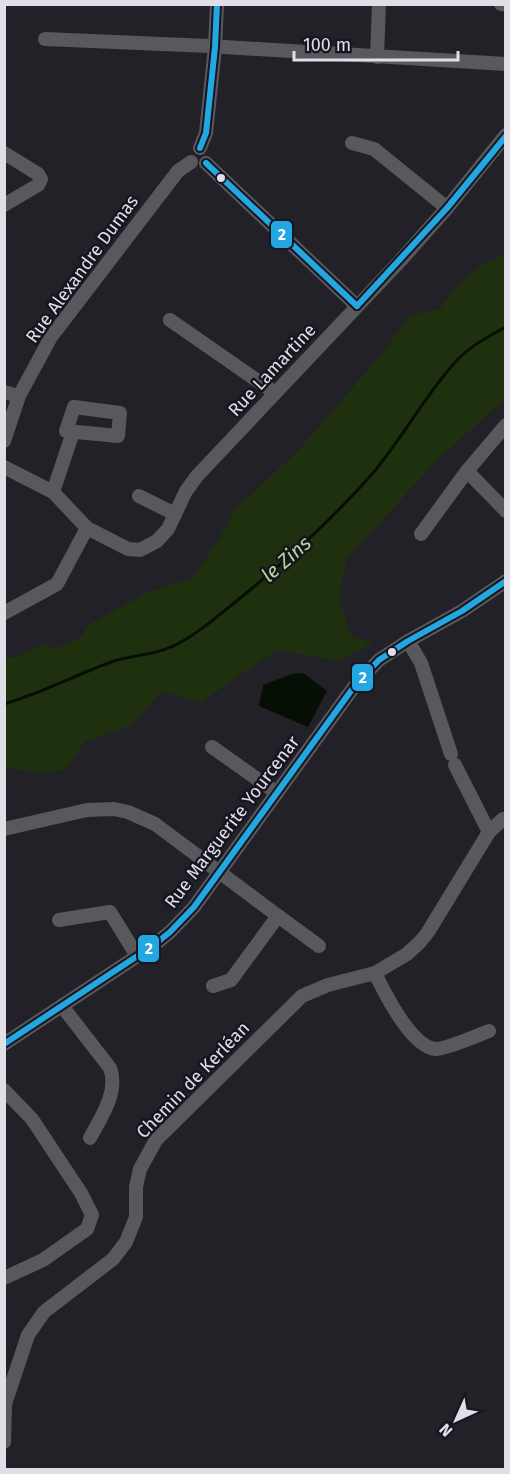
<svg xmlns="http://www.w3.org/2000/svg" width="510" height="1474" font-family="'Fira Sans',sans-serif">
  <rect width="100%" height="100%" fill="#222127"/>
  <!-- green -->
  <path fill="#1f300f" d="M505,255V400L496,407L438,459L346,560L339,599L352,636L373,643L338,661L277,650L201,702L161,692L132,725L85,742L65,770L40,773L8,768L5,769V659L18,656L43,644L54,649L81,637L89,624L149,592L193,578L227,526L234,510L297,452L383,352L410,315L440,309C457,284 475,264 505,255Z"/>
  <!-- water -->
  <path fill="#060f04" d="M303,673L327,691L308,727L259,706L263,685L292,674Z"/>
  <g fill="none" stroke-linecap="round" stroke-linejoin="round">
    <!-- stream -->
    <path stroke="#060f04" stroke-width="3" d="M4,704C43,693 77,674 114,661C132,655 154,655 171,647C194,637 215,618 234,603C284,563 331,521 373,473C404,436 427,392 460,357C473,345 490,335 506,327"/>
    <!-- street -->
    <g stroke="#59585d" stroke-width="14">
      <path d="M501,4L506,5"/>
      <path d="M45,39L208,46L506,64"/>
      <path d="M377,57L379,4"/>
      <path d="M352,143L374,149L447,208"/>
      <path d="M200,148L206,133L215,47L217,4"/>
      <path d="M4,153L38,174L41,179L38,185L4,205"/>
      <path d="M206,163L357,306"/>
      <path d="M170,320L275,393"/>
      <path d="M4,392L19,396"/>
      <path d="M74,407L120,413L118,436L66,431Z"/>
      <path d="M4,441L19,396L51,337L178,171L191,162"/>
      <path d="M4,467L53,492L87,528L128,549L140,550L157,541L168,529L186,491L197,476L401,260L447,208L506,135"/>
      <path d="M467,471L506,511"/>
      <path d="M53,492L73,432"/>
      <path d="M139,496L175,514"/>
      <path d="M421,534L467,471L506,425"/>
      <path d="M4,613L57,584L87,528"/>
      <path d="M408,641L421,663L451,754"/>
      <path d="M212,747L277,793"/>
      <path d="M455,765L489,832"/>
      <path d="M4,829L87,810L114,809L128,812L155,824L278,916L231,980L213,986"/>
      <path d="M278,916L319,946"/>
      <path d="M59,920L110,912L137,956"/>
      <path d="M375,973C385,994 411,1046 435,1049C444,1050 478,1035 489,1031"/>
      <path d="M62,1006L110,1068C119,1092 101,1117 90,1138"/>
      <path d="M4,1044L154,945L170,932L194,907L356,684L379,660L408,641L462,611L506,581"/>
      <path d="M4,1090L32,1119L81,1193L92,1215L87,1229L43,1260L4,1278"/>
      <path d="M4,1442L5,1404L28,1335L44,1312L113,1259L126,1242L136,1217V1187L140,1169L156,1140L302,996L328,985L375,973L407,954L420,942L428,932L489,832L503,819L506,820"/>
    </g>
    <defs>
      <g id="bus-1">
        <path d="M200,148L206,133L215,47L217,4"/>
        <path d="M206,163L357,306"/>
        <path d="M357,306L447,208L506,136"/>
        <path d="M4,1044L154,945L170,932L194,907L356,684L379,660L408,641L462,611L506,581"/>
      </g>
    </defs>
    <!-- bus-1 casing -->
    <use href="#bus-1" stroke="#171520" stroke-width="10"/>
    <!-- bus-1 -->
    <use href="#bus-1" stroke="#23a7e0" stroke-width="6"/>
  </g>
  <!-- markers -->
  <g fill="#e0dfe7" stroke="#171520" stroke-width="2">
    <circle cx="221" cy="178" r="5"/>
    <circle cx="392" cy="652" r="5"/>
  </g>
  <g text-anchor="middle" dominant-baseline="central" stroke-width="5" stroke-linejoin="round" paint-order="stroke">
    <!-- street labels -->
    <g font-size="18" fill="#e0dfe7" stroke="#171520">
      <text transform="translate(82 269) rotate(-54)">Rue Alexandre Dumas</text>
      <text transform="translate(272 370) rotate(-47)">Rue Lamartine</text>
      <text transform="translate(232 822) rotate(-53)">Rue Marguerite Yourcenar</text>
      <text transform="translate(193 1080) rotate(-46)">Chemin de Kerléan</text>
    </g>
    <!-- water labels -->
    <g font-size="20" font-style="italic" fill="#b6da98" stroke="#171520">
      <text transform="translate(286 559) rotate(-41)">le Zins</text>
    </g>
  </g>
  <g stroke="#171520" stroke-width="2">
    <rect x="270" y="220" width="23" height="29" rx="6" fill="#23a7e0"/>
    <rect x="351" y="663" width="23" height="29" rx="6" fill="#23a7e0"/>
    <rect x="137" y="934" width="23" height="29" rx="6" fill="#23a7e0"/>
  </g>
  <g font-size="16" text-anchor="middle" font-weight="bold" fill="#fff">
    <text x="282" y="240">2</text>
    <text x="363" y="683">2</text>
    <text x="149" y="954">2</text>
  </g>
  <!-- border -->
  <rect width="510" height="1474" fill="none" stroke="#e0dfe7" stroke-width="12"/>
  <!-- north arrow -->
  <g transform="translate(456 1420) rotate(225)" stroke="#171520" stroke-width="4.5" paint-order="stroke">
  <path d="M0-4.5L10 22L0 15L-10 22Z" fill="#e0dfe7"/>
  <text y="-9" font-size="16" font-weight="bold" text-anchor="middle" fill="#e0dfe7">N</text>
  </g>
  <!-- scale -->
  <path d="M294 51v9h164v-9" fill="none" stroke="#e0dfe7" stroke-width="3"/>
  <text x="303" y="51" font-size="18" fill="#e0dfe7" stroke="#171520" stroke-width="4.5" paint-order="stroke">100 m</text>
</svg>
